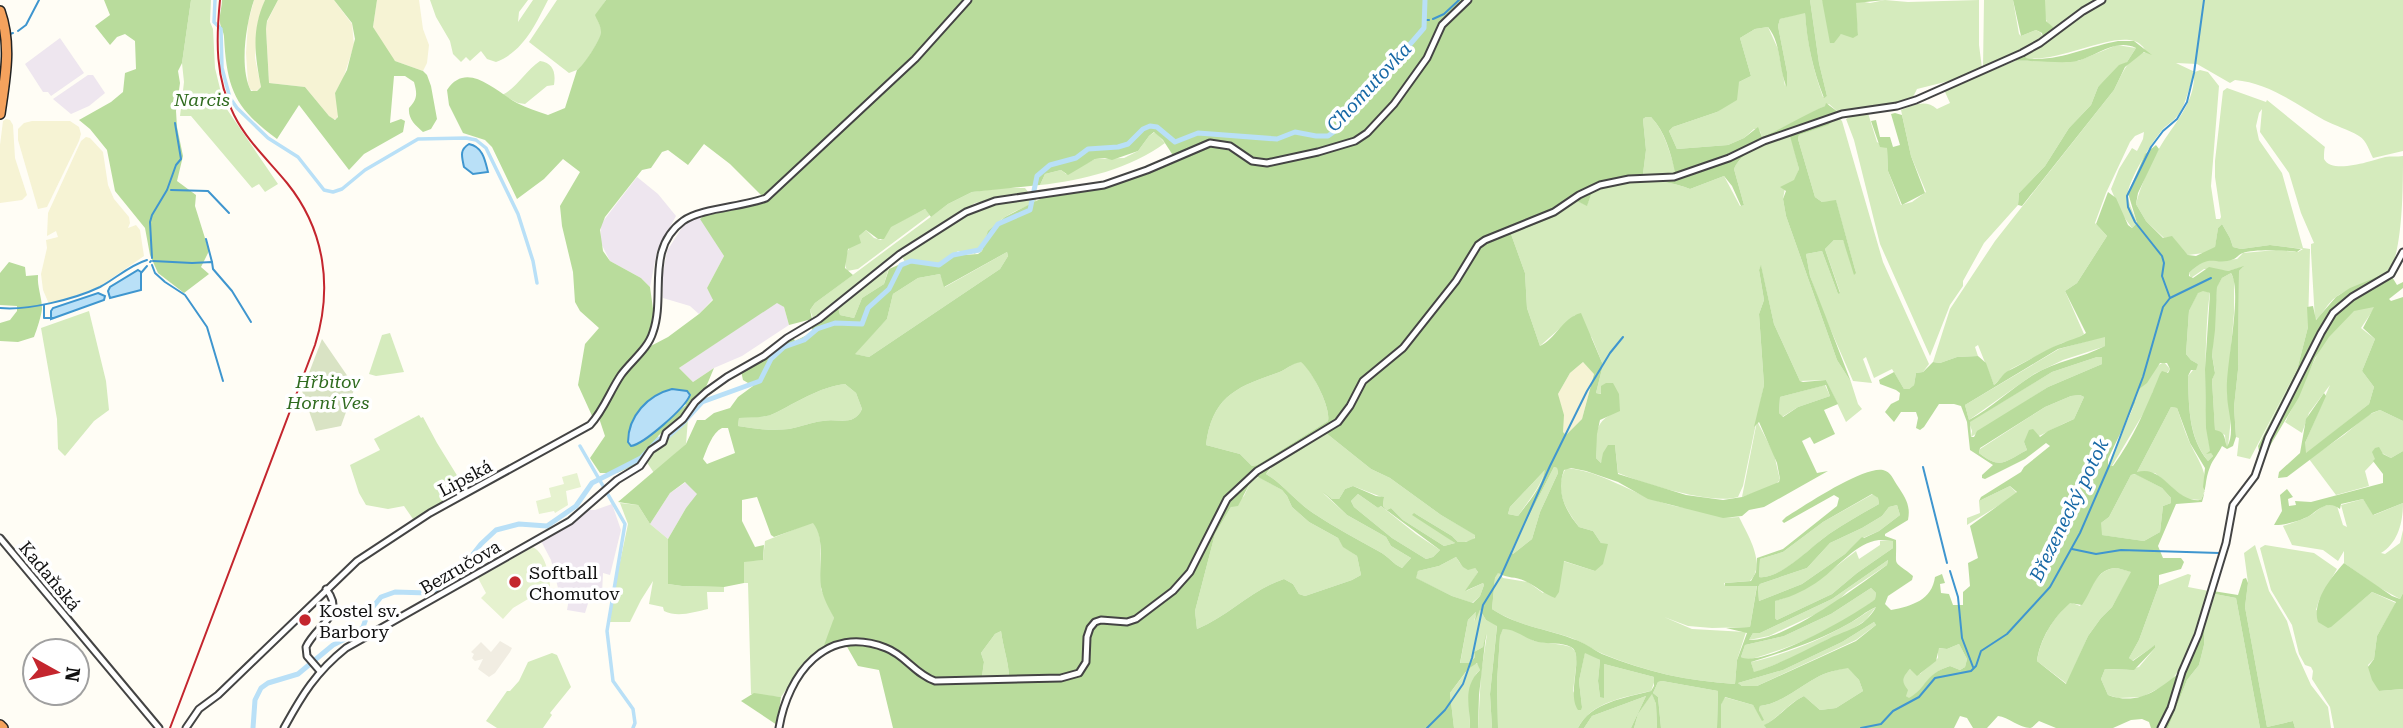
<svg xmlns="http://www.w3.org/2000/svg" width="2403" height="728" font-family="'Roboto Serif',serif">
  <rect width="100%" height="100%" fill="#fffdf5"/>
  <!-- industrial -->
  <g fill="#eee6ef">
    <path d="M60,38L84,73L51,96L48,92H43L25,64Z"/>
    <path d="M88,75H93L105,93L89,106L71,114L53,99Z"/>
    <path d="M637,177L658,194L676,216L657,251L650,287L641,278L610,261L600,241L601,224Z"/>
    <path d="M699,216L724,256L707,288L713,299L699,314L690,306L663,298V273L667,251L683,226Z"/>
    <path d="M777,302L784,307L789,325L742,356L714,368L693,382L679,368Z"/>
    <path d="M686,482L698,495L686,508L668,539L650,524L670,493Z"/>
    <path d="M612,504L621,530L610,575L603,573L602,594H591L585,613L567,610L571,588H558L551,560L540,539L588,510H595Z"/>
  </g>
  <!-- farmland -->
  <g fill="#f6f3d4">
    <path d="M254,0H265L258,21L255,58L261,87L255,92L250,89L248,83L246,53L248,23Z"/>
    <path d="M278,0H334L352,24L354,45L343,79L335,93L339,111L337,119H333L329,116L305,87L269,83L266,29L267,22Z"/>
    <path d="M377,0H419L423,29L429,45L427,63L423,71L395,61L390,56L373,27Z"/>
    <path d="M6,119L10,120L13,125L15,158L27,195L22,200L0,203V145L3,121Z"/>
    <path d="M70,121L79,127L81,134L79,141L47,207L38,209L18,140V129L24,123L32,121Z"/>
    <path d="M86,137L90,138L103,152L108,185L114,199L129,217L130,223L128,228L136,225L140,230L144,256L99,287L62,301L49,304L43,290L41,274L47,248L46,240L58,237L56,231L47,236L48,213L81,141Z"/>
    <path d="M1583,362L1594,373L1582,419L1566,435L1563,432L1558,394L1570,373Z"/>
  </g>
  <!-- green -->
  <g fill="#d5ebbd" fill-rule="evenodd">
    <path d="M191,0H211L210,22L213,29L215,68L224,105L278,184L265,192L259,184L252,188L191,116H180L184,82L182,63Z"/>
    <path d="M430,0H528L519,12L518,22L533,0H548C535,25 524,51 496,62L487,59L481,51L470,61L466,57L461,62L453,54L450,41L436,17Z"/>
    <path d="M557,0H606L596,15C597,20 601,26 602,32C602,37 586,61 582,68L569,73L529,42Z"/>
    <path d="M1810,0H1822L1836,37L1841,34L1858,35L1855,4L1859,1L1870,3L1885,0L1908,2L1979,0V45L1982,68L1957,79L1917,89L1911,101L1838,112L1829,104C1805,116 1785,128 1762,137L1760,131L1754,129L1744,138L1728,145L1677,149L1669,131L1673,127L1717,112L1726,105L1739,82L1751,76L1740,38L1755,29L1768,27L1778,49L1785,86L1787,72L1778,26L1780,19L1805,12C1807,42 1813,70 1823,97L1827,96L1819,63Z"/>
    <path d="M1984,0H2013L2019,34L2021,36L2036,30L2041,33L2043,38L1983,68Z"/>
    <path d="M2045,0H2097L2054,28C2043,23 2044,11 2045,0Z"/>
    <path d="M2107,0H2403V151L2373,158C2369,151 2367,141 2359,136C2348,129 2335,126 2324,120C2296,104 2269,83 2235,80L2230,83L2197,64L2176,63L2195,72L2200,70L2208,72L2219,86L2211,186L2216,219H2220L2221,217L2215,177V161L2223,91L2227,88L2266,102L2267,100L2325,147C2324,149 2324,157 2324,159C2332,175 2374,160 2385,157C2391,156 2397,157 2403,156C2403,186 2403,250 2389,272C2379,281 2350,286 2336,297C2327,303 2323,315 2315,320L2311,252V244L2314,243L2301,213L2289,173L2260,132L2262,109L2259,113L2256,126L2259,140L2282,173L2303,248L2310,249L2308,327L2297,370L2250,459L2237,456L2239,438L2236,437L2234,407L2238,370L2239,271L2243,267L2228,271L2204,269L2191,278L2189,273L2200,263L2204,253L2188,255L2172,237L2164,238L2146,221L2136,204C2140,188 2151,161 2160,147C2173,125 2194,104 2194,77C2188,88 2187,101 2180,112C2176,119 2171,122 2165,127C2154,138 2131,176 2128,192C2127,201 2134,214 2137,223L2132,228L2121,213L2111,189L2119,169L2132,148L2137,151L2143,139L2144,132L2135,136L2130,142L2106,193L2095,223L2107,236L2077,283L2065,291L2084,334L2073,341L2062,343L2011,369L1994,385L1978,345L1975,347L1978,356L1957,357L1940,363L1933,362L1950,309L1995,241L2114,90C2122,75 2127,57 2146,52C2144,47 2140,43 2134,41C2110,33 2057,63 2026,58L2025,54ZM2222,224L2230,238L2233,247L2241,249L2270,245L2303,249L2298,252L2276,250L2243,253L2237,259L2228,260L2215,248L2218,228Z"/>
    <path d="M2117,45L2136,48L2127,62L2098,87L2091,105L2069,128L2045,166L2019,193L2018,205L1984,243L1963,281V286L1950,305L1930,356L1880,244L1854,140L1846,119L1856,113H1868L1877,142L1887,148L1888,171L1901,205L1912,202L1926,192L1911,156L1901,110C1914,105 1926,99 1937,109L1950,103L1945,92L1948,89L2015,61H2078Z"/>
    <path d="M540,61C553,63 556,72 554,85L547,86L525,104L518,103L502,95C518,87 525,71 540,61Z"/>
    <path d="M1646,117H1651C1665,131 1670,154 1676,172L1660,177L1643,174L1646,150L1643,119Z"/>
    <path d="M1839,118L1842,121L1883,262L1929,364L1923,372L1916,373L1914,385L1909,389H1904L1892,369L1874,378L1866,357L1863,359L1872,383L1853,381L1823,312L1810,276L1806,254L1822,251L1838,294L1840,292L1825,249L1834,240H1843L1856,273L1836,201L1822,202L1815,197L1798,139L1799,135L1827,125Z"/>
    <path d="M1155,132L1165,143C1132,168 1081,181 1040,185L1045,174L1061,170L1066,174L1095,159L1124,158L1138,151L1149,136Z"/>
    <path d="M1791,136L1799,169L1795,180L1785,188L1783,199L1786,216L1837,360L1851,382L1858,404L1862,409L1846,422L1826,380L1800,381L1774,324L1761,266L1759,270L1764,300L1759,314L1764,385L1743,486L1738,497C1713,505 1644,484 1618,473L1615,445L1604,456L1601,463L1596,458C1597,440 1592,425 1610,415L1602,394L1596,393L1603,365L1592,338L1575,315L1540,346L1527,308L1525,273L1511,234L1537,223L1577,201L1587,205L1592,192C1624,180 1658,176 1690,189L1724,176L1740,206L1744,205L1734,169C1742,150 1771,139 1791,136Z"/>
    <path d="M1002,188H1025L1029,193L975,203L903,249L814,321L810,310L815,303L948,204L972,192Z"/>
    <path d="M1035,197L1037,202C1010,213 988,221 982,251L974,254L973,252L958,251L940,263L905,262L902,257L973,210L997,203Z"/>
    <path d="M925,209L930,215L858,269L847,271C841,254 853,240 866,230L874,238L881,240L891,226Z"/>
    <path d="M1007,252L1008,256L1000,269L869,357L854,354L887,319L893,294L918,278L940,274L945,287Z"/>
    <path d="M890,264L884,284L862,298L854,318L840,315L838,307Z"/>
    <path d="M2231,273L2234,280V313L2227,393L2231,418L2228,447H2226L2225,435L2215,431L2212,380L2215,372L2212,355L2217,286L2222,278Z"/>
    <path d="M2203,290L2210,293C2205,319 2202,435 2213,456L2208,461C2188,436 2189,406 2188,376L2198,364L2191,360L2186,354L2189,311L2198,292Z"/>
    <path d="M2364,307H2375L2361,328L2375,339L2362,371L2374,387L2369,404L2306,454L2304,452L2305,443L2330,385L2309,413L2302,433L2285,422C2304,392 2324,315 2364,307Z"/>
    <path d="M89,311L106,381L109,410L94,421L65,456L58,449L57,419L41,328Z"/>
    <path d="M390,333L404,372L376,376L369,374L382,335Z"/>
    <path d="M2105,336L2106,346L2063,360L2034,374L1969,420L1965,405L2059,349Z"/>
    <path d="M2097,357H2102V364L2048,387L1971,437L1972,431L1969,422L2052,372Z"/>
    <path d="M1301,361C1312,371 1331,407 1328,421L1257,465L1252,466L1240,454L1206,445C1212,397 1236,387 1277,373C1286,370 1292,363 1301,361Z"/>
    <path d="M2164,362L2170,369L2153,391L2149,404L2112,466L2108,465L2135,403L2138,390L2147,382L2157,366Z"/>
    <path d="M845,384L856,393L862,409C854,427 838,418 823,421C811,422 801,427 789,429C772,431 756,429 738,426L739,418C749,417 763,418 773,414C796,403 819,387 845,384Z"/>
    <path d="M1825,385L1830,396L1798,407L1782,417L1779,413L1780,397Z"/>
    <path d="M2071,396L2080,395L2084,397L2074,419C2057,426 2042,436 2024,442L2027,450C2004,462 2001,470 1979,453L1980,449L2045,407Z"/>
    <path d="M2171,407L2177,408C2181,419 2184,430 2189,441C2198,461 2213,477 2201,500L2186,499L2155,473L2137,472Z"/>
    <path d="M2380,410L2403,421V451L2391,458L2382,453L2365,471L2369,486L2336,495L2309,459L2344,435L2368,415Z"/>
    <path d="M419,415L421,418L423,417L437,443L466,490L413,519L404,506L388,509L366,505L359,493L350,465L380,450L374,439Z"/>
    <path d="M688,419L686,444L654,473L646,461C656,445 675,434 688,419Z"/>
    <path d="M1757,421L1774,454L1780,480L1774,486L1742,497Z"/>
    <path d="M1326,433L1371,469L1390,478L1441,515L1476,535C1473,543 1465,542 1458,542L1452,536L1414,513L1455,543L1444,546L1403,520L1391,508L1387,510L1383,506L1384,498L1353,486L1345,489L1339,499H1332L1323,493L1347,515L1386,537L1391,546L1411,558L1402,568C1393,564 1388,556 1380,552C1357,539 1334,527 1313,513C1296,502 1284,485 1266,474L1276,463Z"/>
    <path d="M1554,467L1557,468L1558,473L1540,512L1532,539L1513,554L1511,551Z"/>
    <path d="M1566,468C1602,471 1630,493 1664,503C1674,507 1686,507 1696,510C1712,514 1723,519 1739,517C1747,534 1767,564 1750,581L1724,583L1725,586L1757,585L1750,627L1712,628L1688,626L1664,617L1692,629L1746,632L1737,660L1735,684C1688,681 1646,672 1603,654C1593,650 1584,643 1574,639C1544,628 1520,627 1492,609L1495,578L1498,572L1503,578L1528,582L1543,593L1560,576L1563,561L1595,571L1601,543L1593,531L1579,527C1566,510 1553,489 1566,468Z"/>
    <path d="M1546,469C1540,488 1529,500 1518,516L1508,514L1510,507Z"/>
    <path d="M2136,474L2162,488L2171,498V503L2163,506L2160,532L2144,541L2101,535V523L2109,517L2131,475Z"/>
    <path d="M1259,477L1282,490L1287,496L1292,507L1309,522L1338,538L1344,547L1357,556L1361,575L1352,580L1305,596L1299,594L1293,584L1284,579C1251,590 1229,616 1197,629L1195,611L1215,534L1231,507L1244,496L1251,481Z"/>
    <path d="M2010,486L2017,493L2014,496L1967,525V518L1980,513L1979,501Z"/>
    <path d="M1358,494L1378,508L1381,506L1416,534L1440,550L1433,557L1426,559L1392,538L1354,507L1351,501Z"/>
    <path d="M1873,494L1878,498L1879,504C1863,513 1847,522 1832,532C1813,544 1782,580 1759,577L1760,559L1783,552L1823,522Z"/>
    <path d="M2363,499L2374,515L2403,503C2403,522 2398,543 2381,553L2385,554L2400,543L2403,530V593L2400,599L2378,587L2344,563V551L2338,561L2323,550L2292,545L2283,526C2289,524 2307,518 2311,515C2320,509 2324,502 2337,506L2343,525L2347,527L2341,505Z"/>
    <path d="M620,503L638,505L650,524L668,539V584L682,586L724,587V592H707L708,609C694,612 678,618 664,611L663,607L649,604L653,581L641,600L630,622H610L612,600L628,524Z"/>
    <path d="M1897,505L1900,515L1879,531L1863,538L1845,554L1802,584L1759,601L1758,587L1760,584L1807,568L1830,543L1862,528L1882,516L1889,507Z"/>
    <path d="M813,522L817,525L820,540L821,589L834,618L833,625L823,648L807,659L781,697L751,694L748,583H744V561L763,560L765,541Z"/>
    <path d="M1880,541H1893V548L1857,573L1832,594L1777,620L1775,618V601C1808,592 1829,571 1856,551L1859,559L1880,545Z"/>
    <path d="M2255,545L2269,591L2287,621L2296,652L2311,685L2328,707L2331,728H2295L2293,721L2267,727L2245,607L2248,583L2244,553Z"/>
    <path d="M2265,545L2314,553L2337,569L2319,600L2316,610L2342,617L2372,592L2396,603L2377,636L2374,659L2368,665L2379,691L2403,689V728H2334L2330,707L2312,679L2313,671L2311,667L2305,665L2299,654L2292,625L2271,590L2260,548Z"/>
    <path d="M1456,557L1460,563L1475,568L1478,572L1466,591L1483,583L1484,585L1480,596L1472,603L1452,596L1415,578L1418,571L1439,566Z"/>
    <path d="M1888,560L1887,565L1847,592L1831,607L1769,636L1749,640L1753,633H1760L1832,599Z"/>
    <path d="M2117,568L2132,572L2112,607L2101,618L2088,636L2067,684L2037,661C2040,639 2053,618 2070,602L2080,606C2089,591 2097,568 2117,568Z"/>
    <path d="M2188,574L2191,575L2188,587L2209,591L2183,665L2169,683L2142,697L2118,698L2108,695L2101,679L2105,669L2127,670L2139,667L2155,648L2154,646L2132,661L2129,658L2139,640L2159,585Z"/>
    <path d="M1871,588L1876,593L1875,599C1843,628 1792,647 1751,659L1746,660L1741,657L1745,645L1784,636L1831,614Z"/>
    <path d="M2215,594L2236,598L2260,728H2168L2187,680L2199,665L2204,645L2205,619Z"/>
    <path d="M1876,607L1866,620L1848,632L1828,639L1806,652L1754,673L1751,662C1784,655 1818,641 1848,624C1858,619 1866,612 1876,607Z"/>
    <path d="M1480,610L1486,620L1497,625L1490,694L1492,728H1478L1481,674L1487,634L1483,647L1474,652L1475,657L1470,663L1460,664L1468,620L1477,611L1474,621Z"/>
    <path d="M1874,622L1876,625L1856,640L1757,686H1742L1738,683L1783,670L1842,642Z"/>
    <path d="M1507,628L1521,633L1534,641L1563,645L1571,647L1575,651L1577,659L1573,691L1582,707L1579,681L1585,652L1600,660L1598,681L1600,697L1604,664L1654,677L1655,680L1651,691C1625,697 1591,702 1578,728H1498L1497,682L1500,635L1503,629Z"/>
    <path d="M1001,631C1003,647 1008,660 1009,675L982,676L984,662L981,653L995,634Z"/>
    <path d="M1959,644L1967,659L1965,667L1960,670L1950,666C1926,674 1927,687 1909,699L1906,696L1902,678L1910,669L1920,674L1938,658V648L1947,649Z"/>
    <path d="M552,653L557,655L571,687L550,713L552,715L543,728H497L486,721L507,691H510L519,681L528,662Z"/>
    <path d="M1473,663L1479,664L1480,670L1476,674L1469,707L1470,728H1454L1450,693Z"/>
    <path d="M1848,667L1859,680L1863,691L1836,708L1820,710L1804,696C1789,703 1779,717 1765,725L1766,728H1721V705L1724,697L1753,705L1763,720L1759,710L1760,706C1782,703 1797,688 1816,678C1825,672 1838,670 1848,667Z"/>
    <path d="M1662,681L1718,691L1717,728H1661L1658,697L1653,693L1658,682Z"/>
    <path d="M1652,693L1656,704L1657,728H1634L1638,714Z"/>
    <path d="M1646,696L1631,728H1584L1592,716Z"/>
  </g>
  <!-- forest -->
  <g fill="#b9dc9c" fill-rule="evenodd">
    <path d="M104,0H191L182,63L178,71L180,83L176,111L177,127L183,156L177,181L196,195L195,206L209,251L201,267L209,274L184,293L158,273L150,255L145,228L115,191L107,150L90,129L79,120L111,102L123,92L125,73L136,69L135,41L125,34L117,37L110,45L95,26L110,15Z"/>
    <path d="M222,0H254C246,24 239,68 251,91H257L261,87C255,55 251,31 265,0H278L267,21L266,29L269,83L305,87L329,116L335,120L338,117L335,93L347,70L355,39L352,23L334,0H377L373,27L395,61L423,71L427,75L431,86L437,119L431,129L423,132C415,125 408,119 409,108C418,99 417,93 414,82L405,76H394L390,123L401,119L405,121L403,132L364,154L349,170L299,105L277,139C235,108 227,90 224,37C224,32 220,27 220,22C219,15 222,7 222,0Z"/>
    <path d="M606,0H965L913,57L765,195L762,196L730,164L704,144L688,165L668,150L662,152L651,168L642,170L605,217L600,230L603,251L610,261L641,278L650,287L654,316L651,332L629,362L593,418L578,385L585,344L599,328L580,311L575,302L573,272L562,226L560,206L580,172L563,159L544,179L517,199L492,147L485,140L463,133L449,105L447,90C467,60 495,91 517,103C527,108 537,111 548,115L565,108L577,70C583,67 602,37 601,32C601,26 597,20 595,15Z"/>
    <path d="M971,0H1466L1445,19L1422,64L1373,125L1354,139L1335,146L1267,161H1258L1216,142L1174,157L1163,140L1154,132L1149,136L1138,151L1112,160L1105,158L1095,159L1068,175L1061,170L1045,174L1040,185L972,192L948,204L931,217L925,209L891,227L884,239H878L866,230L859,236L861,243L848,249L845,268L853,275L815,303L810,310L812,319L789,325L784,307L777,303L679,368L693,382L714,368L706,387L681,416L659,435L639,463L617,473H600L590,458L605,436L599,418L619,383L647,348L668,337L699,314L713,300L707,288L724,256L700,219L704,216C730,210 757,207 778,191L916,61ZM672,389L686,405L641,442H628C628,419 650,394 672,389Z"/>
    <path d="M1470,0H1810L1819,63L1827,96L1824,98C1813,70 1807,43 1805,13L1780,19L1778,26L1787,72V87C1778,69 1782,44 1768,27L1755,29L1740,38L1751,76L1739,82L1737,100L1717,112L1673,127L1669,131L1677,149L1728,145L1744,138L1758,127L1762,137C1784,128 1802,116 1825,106L1826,103L1838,112V114L1763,140L1728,157L1684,173L1662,177H1629L1599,184L1579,193L1553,211L1484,238L1477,243L1455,280L1414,330L1409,339C1396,354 1377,362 1365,377C1353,390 1350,410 1336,421C1305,446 1265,457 1237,486C1207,516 1202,565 1168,592C1158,600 1146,613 1135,618C1122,624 1104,613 1093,622C1079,634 1090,657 1078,672L1060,677L935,680C920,674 912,662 899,653C879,639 844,636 823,648L834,618C829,608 823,598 821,587C818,568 826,539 813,523L774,537L771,535L757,497L742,500V521L755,547L764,545L763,560L744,562V583L724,587L682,586L668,584V539L686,508L697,494L685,482L670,493L650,524L638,505L618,502L686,444L697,420H705L714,413L730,408L738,397L753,386L743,380L741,371L765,358L792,335L795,341L805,336L809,338L813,331L811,327L838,307L840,315L854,318L862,298L884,284L889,269L905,262L940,263L949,256L978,254L982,251L988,231L1005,217L1044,197L1117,183L1210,144L1229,148L1252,162L1267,164L1318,153L1356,142L1368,134L1395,104L1428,58L1443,26ZM1646,117H1651C1665,131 1671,154 1675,172L1660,177L1643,174L1646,150L1643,119ZM1007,252L1008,256L1000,269L869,357L855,354L887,319L893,294L918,278L940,274L944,287ZM1301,362C1312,371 1331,407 1328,421L1257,465L1252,466L1240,454L1206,445C1212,397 1236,387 1277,373C1286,370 1292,363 1301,362ZM845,384L856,393L862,409C854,427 838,418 823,421C811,422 801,427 789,429C772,431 756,429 738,426L739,418C750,417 764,418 773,414C796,403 819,387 845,384ZM722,428H728L735,453L707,464L703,459C707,449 712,433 722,428ZM1001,631C1003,647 1008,660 1009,675L982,676L984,662L981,653L995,634Z"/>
    <path d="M1822,0H1885L1856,3L1858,35L1853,38L1841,34L1834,43H1830Z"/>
    <path d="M2013,0H2045L2046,21L2054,28L2059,26L2043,38L2042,33L2036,30L2021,36Z"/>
    <path d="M2118,41H2134L2152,55L2144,52L2125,67L2114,90L2022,206L2018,205L2019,193L2045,166L2069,128L2091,105L2098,87L2119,65L2127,62L2136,48C2115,38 2097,56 2077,61C2064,64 2031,60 2015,61L2025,54L2026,58C2055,63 2089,46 2118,41Z"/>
    <path d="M1895,113L1902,115L1911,156L1925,193L1902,205L1888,171L1887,148L1880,147L1871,121L1876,120L1880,137H1890L1893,147L1900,145L1891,114Z"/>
    <path d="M1840,116L1828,125L1799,135L1798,139L1815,197L1822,202L1836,200L1856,273L1854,275L1843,240H1834L1825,249L1840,293L1838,294L1822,251L1806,254L1810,276L1851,382L1837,360L1786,216L1783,199L1786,191L1780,187L1794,180L1799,169L1790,136C1771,139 1742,150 1734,169L1744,205L1741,206L1732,186L1724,176L1690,189C1658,176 1624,180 1592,192L1587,206L1577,201L1553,217L1511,234L1525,273L1527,308L1540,346C1556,339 1562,318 1581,313L1603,365L1596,393L1601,394V386L1606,383H1613L1619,394L1620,411L1600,420L1597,434L1596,458L1601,463L1603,453L1608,445H1615L1618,474L1686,495L1723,500L1742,497L1779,482L1780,479L1777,463L1759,422L1754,427L1764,385L1759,314L1764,300L1759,270L1761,265L1774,324L1800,381L1803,382L1826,380L1838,404L1824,410L1835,434L1814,444L1810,437L1802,441L1817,473L1828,471L1764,507L1749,510L1742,516L1723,518L1648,499L1618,482L1586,471L1571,468L1564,470C1556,492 1565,510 1579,527L1593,531L1601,543L1608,544L1603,564L1595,571L1564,561L1559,592L1555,598C1544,594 1536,586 1525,581C1515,576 1508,579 1498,573L1495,578L1492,609C1520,627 1544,628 1573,639C1584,642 1592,649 1602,654C1646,672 1688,681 1735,684L1737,660L1747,633L1726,628L1750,627L1757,586H1725V583L1751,581L1756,572L1757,558L1783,549L1837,506L1839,498L1834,495L1784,523L1782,521L1786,517C1804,506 1863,466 1883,470C1891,472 1893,479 1897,485C1905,497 1911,505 1908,520L1885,534V536L1896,540C1897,570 1891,558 1913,576L1912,580L1888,596L1885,604L1891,610C1912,606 1932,600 1935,577L1942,574L1945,583L1940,584L1941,593L1949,594L1953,605H1963V592L1970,586L1968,563L1978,558L1970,526L2017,492L2010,486L1979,501L1981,497L2021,472L2024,467L2050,446L2046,443L2025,459L1985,479L1982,478V475L1993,465L1970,450L1967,422L1961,406L1954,404H1939L1924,427L1920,430L1916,428L1918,418L1916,412H1901L1894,422L1885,412L1891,404L1899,400L1900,393L1896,390L1880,384L1879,380L1894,372L1904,389H1909L1914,385L1916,373L1923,372L1933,362L1940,363L1957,357L1978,356L1986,363L1994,385C2001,380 2001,374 2010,370C2026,362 2043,351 2060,344C2069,340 2077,339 2086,333L2065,291L2077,283L2107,236L2096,224L2108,192L2116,198L2128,225L2132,228L2137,223L2128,193L2145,154L2156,145L2159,149L2138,193L2136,204L2146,221L2163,238L2172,236L2188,255L2196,256L2215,247L2218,228L2222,224L2230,238L2233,247L2241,249L2270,245L2301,249L2297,252C2287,250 2252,249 2243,253C2239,254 2237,258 2234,259C2213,267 2212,251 2189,273V276L2193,278L2209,267L2228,271L2244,266L2239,271L2238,370L2234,407L2236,437L2233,446L2227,449L2222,446C2219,453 2213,459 2210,467C2205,479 2206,490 2202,502L2176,504L2158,546L2163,558H2181L2184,562L2181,569L2159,575V585L2139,640L2129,658L2133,661L2155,645V648L2134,670L2105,669L2101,679L2108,695C2138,706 2158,690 2179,673L2169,708L2159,728H2151L2149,722L2142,719L2131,720L2113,728H2056L2039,721C2036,723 2034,727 2030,728C2020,728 2008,717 1998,716L1987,728H1973L1967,718L1960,716L1954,728H1766L1764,725C1780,717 1789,703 1804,696L1820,710L1836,708L1863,691L1859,680L1848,668C1838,670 1825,672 1816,678C1797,688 1782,703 1760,706L1759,710L1764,720L1762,721L1753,705L1725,697L1721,705V728H1717L1718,691L1662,681L1658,682L1653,693L1658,697L1661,728H1657L1656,704L1652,694L1638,714L1634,728H1631L1646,696L1592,716L1584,728H1578C1591,702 1625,698 1651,691L1654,686V677L1604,664V698L1600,697L1598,681L1600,660L1585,653L1579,681L1582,707L1581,710H1578C1566,694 1585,654 1571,647C1562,642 1548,644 1538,642C1525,639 1516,629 1503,629L1500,636L1497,682L1498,728H1492L1490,694L1497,626L1486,620L1480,610L1475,621L1476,612L1468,620L1460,663H1470L1475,657L1474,652L1483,647L1486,634L1479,695L1478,728H1470C1470,705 1462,688 1480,670L1477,663L1468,669L1450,693L1454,728H893L879,670L858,666L846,645C865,644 884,645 899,657C912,666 919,677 934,683L1061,680L1080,674C1093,659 1083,638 1096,623L1137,621L1174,592L1191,572L1228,499L1242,485L1339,423L1352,407L1364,381L1411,340L1416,331L1457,282L1479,246L1486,241L1555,213L1580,196L1600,187L1629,180H1662L1685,176L1729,159L1764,143ZM2231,273C2243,293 2225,367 2227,393C2227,411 2236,431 2227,447C2224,438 2226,432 2215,430L2212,380L2215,373L2212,355L2215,330L2217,287L2222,278ZM2203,291L2210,293L2205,369L2206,428L2210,451L2206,454L2211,453L2213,456L2208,461C2188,437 2189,406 2188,376L2191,370H2196L2198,364L2191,360L2186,354L2189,311L2198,293ZM2105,337V346C2082,358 2056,361 2033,375C2011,389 1991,408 1969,420L1965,405L2058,349ZM2097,357H2102V364L2048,387L1977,431L1974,437H1971L1970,422L2052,372ZM1583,362L1594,374L1582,419L1566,435L1563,432L1564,415L1558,394L1570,373ZM2160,363H2167L2170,369L2168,373L2162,371L2160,374C2147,406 2133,439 2113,466L2108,465V459L2135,403L2138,390L2147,383ZM1826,385L1830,396L1798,407L1783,417L1779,413L1780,397ZM2071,396L2080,395L2084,397L2074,419L2048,431L2040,437L2033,429L2029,430L2024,442L2027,450C2004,462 2001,470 1979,453L1980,448L2045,407ZM2171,407L2177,408L2190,443L2205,468L2203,487L2205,491L2201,500C2174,503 2164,464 2137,472ZM1326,433L1371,469L1390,478L1441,515L1475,535V538L1466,542H1458L1452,536L1414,513L1412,515L1455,543L1444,546L1403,520L1391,508L1387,510L1383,506L1384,497L1376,496L1353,486L1345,489L1339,499H1332L1323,492L1347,515L1386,537L1391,546L1411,558L1402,568C1393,564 1388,556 1380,552C1357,539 1334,527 1313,513C1296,502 1284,485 1266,474C1275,459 1292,457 1305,447L1306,444ZM1554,467L1557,468L1558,473L1540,512L1532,539L1513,554L1511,551ZM1545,470C1541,489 1529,501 1518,516L1508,514L1510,507ZM2135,474L2162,488L2171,498V503L2163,506L2160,532L2144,541L2102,535L2101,523L2109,517L2131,475ZM1258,477L1282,490L1287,496L1292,507L1309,522L1338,538L1343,547L1357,556L1361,575L1352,580L1305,596L1299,594L1293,584L1284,579C1251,590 1229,616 1197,629L1195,611L1215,534L1231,507L1238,506L1251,481ZM1358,494L1378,508L1381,506L1440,550L1433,557L1426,559L1392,538L1354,507L1351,501ZM1872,494L1878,498L1879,504C1863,513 1847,522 1832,532C1813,544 1781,580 1759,577L1760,559L1783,552L1823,522ZM1897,505L1900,515L1879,531L1864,538L1862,537L1845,554L1802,584L1759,601L1758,587L1760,584L1807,568L1830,543L1862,528L1882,516L1889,507ZM1879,540L1893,541V548L1857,573L1832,594L1777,620L1775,618V601C1792,597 1806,590 1820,580C1839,566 1856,543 1879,540ZM1456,557L1463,567L1468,570L1475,568L1478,572L1465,591L1483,583L1484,585L1480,596L1473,603L1452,596L1416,578L1418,571L1439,566ZM1888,560L1887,565C1858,586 1784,642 1749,640L1753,633H1760L1832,599ZM2117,568L2131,572L2112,607L2101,618L2088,636L2066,684L2037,661C2040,639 2053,618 2070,603L2082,605C2093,590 2095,568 2117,568ZM1871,588L1876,593L1875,599C1858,614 1760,669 1741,657L1745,645L1784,636L1831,614ZM1876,607C1864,629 1845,630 1826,640C1802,652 1779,664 1754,672L1751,662C1784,652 1818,641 1848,624C1858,619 1866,611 1876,607ZM1874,622L1876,625L1856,641L1757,686H1742L1738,683L1783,670L1842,642ZM1959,644L1967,659L1965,667L1960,670L1950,666C1923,675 1928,687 1909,698L1906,696L1908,690C1901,681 1902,678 1910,669L1917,676L1936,661L1939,648L1947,649Z"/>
    <path d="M9,262L25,267L26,276L38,275C37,287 42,297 42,309C41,317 37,329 34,337L18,342L0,341V323L10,320L17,311V306L0,305V273Z"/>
    <path d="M2389,272L2397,285L2403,282V288L2389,299L2391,301L2403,297V421L2380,410L2372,413L2287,477L2278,478L2279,472L2300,453L2306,419L2324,393L2326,396L2305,443L2306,453L2369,404L2374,387L2362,371L2375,339L2363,328L2374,307L2354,311L2329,337L2315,358L2299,397L2261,461L2258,446L2297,370L2308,327L2307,307L2313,306L2316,320L2336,297L2350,288Z"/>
    <path d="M2379,447L2383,454L2391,458L2403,451V503L2373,515L2363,499L2341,504L2340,509C2330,501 2322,506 2312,514C2305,520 2282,526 2274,525L2282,511L2280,495L2287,489L2293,497L2288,499L2289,506L2296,505L2295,501L2311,502L2383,483V474L2373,461L2375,459L2372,452L2375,448Z"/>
    <path d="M2344,563L2392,596L2400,599L2403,593V689L2379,691L2372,680L2368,667L2374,659L2377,636L2396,602L2372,592L2331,627L2328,628L2318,622C2312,601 2330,579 2344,563Z"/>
    <path d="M2246,578L2248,583L2245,607L2267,727L2293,721L2295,728H2260L2236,598L2215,594L2205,619L2204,645L2199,665L2187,680L2168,728H2163L2213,591L2238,595L2243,579Z"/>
    <path d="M754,693L781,697L777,725L741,701Z"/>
  </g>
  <!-- cemetery -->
  <path fill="#d9e3c4" d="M322,339L355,387L341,426L316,431L302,391Z"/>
  <!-- pitch -->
  <g fill="#e6f2cf">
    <path d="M577,473L581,487L566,491L568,505L555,513L554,511L539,514L536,501L551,497L549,488L564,484L562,477Z"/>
    <path d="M533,547C545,554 549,572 550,586L513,608L503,619L481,598L486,593L478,578Z"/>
  </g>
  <!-- plaza -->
  <path fill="#f1ede2" d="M500,641L512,648L510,652L495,673L489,677L478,669L483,659L475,661L472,658L474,654L471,652L481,642L491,652Z"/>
  <!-- water -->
  <g fill="#b9e0f7" stroke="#3f96cf" stroke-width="2">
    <path d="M469,144C483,147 485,160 488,172L473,174L464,167C462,157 459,150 469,144Z"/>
    <path d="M138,270L141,272V290L110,298L108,291L110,287Z"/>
    <path d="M98,293L105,296L104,300L51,319V311L53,308Z"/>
    <path d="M672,389L687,391L690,395C685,408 644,444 631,446L628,442C628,416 648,395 672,389Z"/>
  </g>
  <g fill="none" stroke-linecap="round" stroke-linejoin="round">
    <!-- stream -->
    <g stroke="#3f96cf" stroke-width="2">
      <path d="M1433,19L1444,14L1459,0"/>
      <path d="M1425,20H1429"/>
      <path d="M18,31L26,25L39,0"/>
      <path d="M10,34L13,33"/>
      <path d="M171,190L208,191L229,213"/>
      <path d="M206,239L212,262"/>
      <path d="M152,258L150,222L152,215L167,190L176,165L181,159L175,123"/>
      <path d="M153,261L192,263L212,262L213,269L232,291L251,322"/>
      <path d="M150,262L151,261"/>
      <path d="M152,265L155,273L165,282L185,295L207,327L223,381"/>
      <path d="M141,273L147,266"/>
      <path d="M2170,298L2162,276L2164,263L2162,256L2135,222L2128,207L2127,196L2151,147L2163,131L2177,119L2187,102L2194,73L2204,0"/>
      <path d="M44,305V318H53"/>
      <path d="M0,308C27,311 75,299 100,287C115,279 130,265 147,260"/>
      <path d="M1923,467L1947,563"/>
      <path d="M2072,549L2096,554L2121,550L2219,553"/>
      <path d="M1950,571L1958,597L1962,638L1973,667"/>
      <path d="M1427,728L1445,710L1463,684L1472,658L1483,605L1501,576L1550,466L1587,391L1610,353L1623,337"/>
      <path d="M1861,728L1881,724L1893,711L1919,697L1935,678L1971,671L1976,666L1981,651L2007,634L2050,587L2080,533L2109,466L2143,377L2163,307L2170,298L2211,278"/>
    </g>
    <!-- canal -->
    <g stroke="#b9e0f7" stroke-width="3.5">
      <path d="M215,0L214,22L221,29L222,68L230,98L237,108L268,138L298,157L324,190L333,192L342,189L365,170L418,139L466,138L476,140L486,148L518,214L533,261L537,283"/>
      <path d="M580,446L625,524L607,631L613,681L633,709L635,723L633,728"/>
    </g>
    <!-- river -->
    <path stroke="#b9e0f7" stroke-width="5" d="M253,728L255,700L261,688L268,683L298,674L333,645L357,633L363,627L368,613L381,597L395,592L428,593L439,589L463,567L481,544L496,530L519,524L547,526L576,506L592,483L641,458L659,439L668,436L681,425L702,402L760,381L771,359L784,347L804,340L817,329L835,323L862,324L868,308L889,289L901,265L911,261L939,265L953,255L979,250L998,224L1030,210L1037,176L1050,165L1076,158L1088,149L1118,147L1128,144L1143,129L1150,126L1157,127L1175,142L1198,133L1277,139L1295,132L1316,136H1328L1335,131L1360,96L1381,78L1424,28L1425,0"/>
    <defs>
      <g id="minor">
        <path d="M0,538L159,728"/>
        <path d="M320,671L307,656L306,647C316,625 347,615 326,589"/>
        <path d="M186,728L199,709L218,695L357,561L430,513L590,425C604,410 610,391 621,375C631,361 648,349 653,332C666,295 645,249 683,221C701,208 743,207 766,198L915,59L968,0"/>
        <path d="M284,728C302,695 316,672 346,648L570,521L617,480L640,466L651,450L663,442L666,433L683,419L695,402L706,392L727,377L764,356L787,338L819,319L900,254L966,212L995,201L1104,185L1147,170L1210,143L1230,146L1252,161L1267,163L1318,152L1355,141L1367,133L1394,104L1427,58L1442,25L1468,0"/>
        <path d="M779,728C788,674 826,624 886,648C905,655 915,674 935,681L1061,678L1079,673L1086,662L1087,637L1090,628L1095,622L1101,620L1127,622L1136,619L1173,591L1190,572L1227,499L1257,471L1338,422L1350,406L1363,381L1403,348L1456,281L1478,245L1485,240L1554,212L1579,195L1600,185L1629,179L1674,177L1729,158L1764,141L1842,114L1897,106L1916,100L2022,53L2040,43L2083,11L2102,0"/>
        <path d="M2161,728L2171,708L2182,672L2198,635L2226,543L2233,505L2255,476L2268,438L2321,333L2333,313L2352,297L2391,274L2403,252"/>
      </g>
      <g id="highway">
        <path d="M0,11C12,45 5,79 0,114"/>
        <path d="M0,725L3,728"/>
      </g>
    </defs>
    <!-- minor casing -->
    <use href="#minor" stroke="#444" stroke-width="9"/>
    <!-- highway casing -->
    <use href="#highway" stroke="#222" stroke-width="12"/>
    <!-- minor -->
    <use href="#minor" stroke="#fff" stroke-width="5"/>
    <!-- highway -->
    <use href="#highway" stroke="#f5a25d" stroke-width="9"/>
    <!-- rail -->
    <path stroke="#c4262e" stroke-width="2" d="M170,728L315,345C333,288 325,230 287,183C269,161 247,141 234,115C215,78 216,40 220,0"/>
  </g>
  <!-- markers -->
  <g fill="#c4262e" stroke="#fff" stroke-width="2.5">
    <circle cx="515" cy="582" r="7"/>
    <circle cx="305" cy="620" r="7"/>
  </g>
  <g text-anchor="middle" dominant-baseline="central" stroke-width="7" stroke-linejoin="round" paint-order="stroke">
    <!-- park labels -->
    <g font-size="18" font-style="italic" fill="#2f6b1f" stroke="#fff">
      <text x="202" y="99">Narcis</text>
      <text x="328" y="381">Hřbitov<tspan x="328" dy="21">Horní Ves</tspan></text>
    </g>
    <!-- street labels -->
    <g font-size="18" fill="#111" stroke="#fff">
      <text transform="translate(465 478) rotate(-28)">Lipská</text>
      <text transform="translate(460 567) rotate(-30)">Bezručova</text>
      <text transform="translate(50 576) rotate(50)">Kadaňská</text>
    </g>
    <!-- poi labels -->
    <g font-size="18" fill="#111" stroke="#fff" text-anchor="start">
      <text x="529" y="572">Softball<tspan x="529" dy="21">Chomutov</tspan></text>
      <text x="319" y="610">Kostel sv.<tspan x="319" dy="21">Barbory</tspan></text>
    </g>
    <!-- water labels -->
    <g font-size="19" font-style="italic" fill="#1768a6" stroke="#fff">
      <text transform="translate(1369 87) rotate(-47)">Chomutovka</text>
      <text transform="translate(2069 510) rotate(-64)">Březenecký potok</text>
    </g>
  </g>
  <!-- north arrow -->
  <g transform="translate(56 672) rotate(98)"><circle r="33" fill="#ffffff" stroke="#a0a0a0" stroke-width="2"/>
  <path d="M0-5L12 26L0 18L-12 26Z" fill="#c4262e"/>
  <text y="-10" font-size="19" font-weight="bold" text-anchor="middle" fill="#111111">N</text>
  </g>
</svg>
